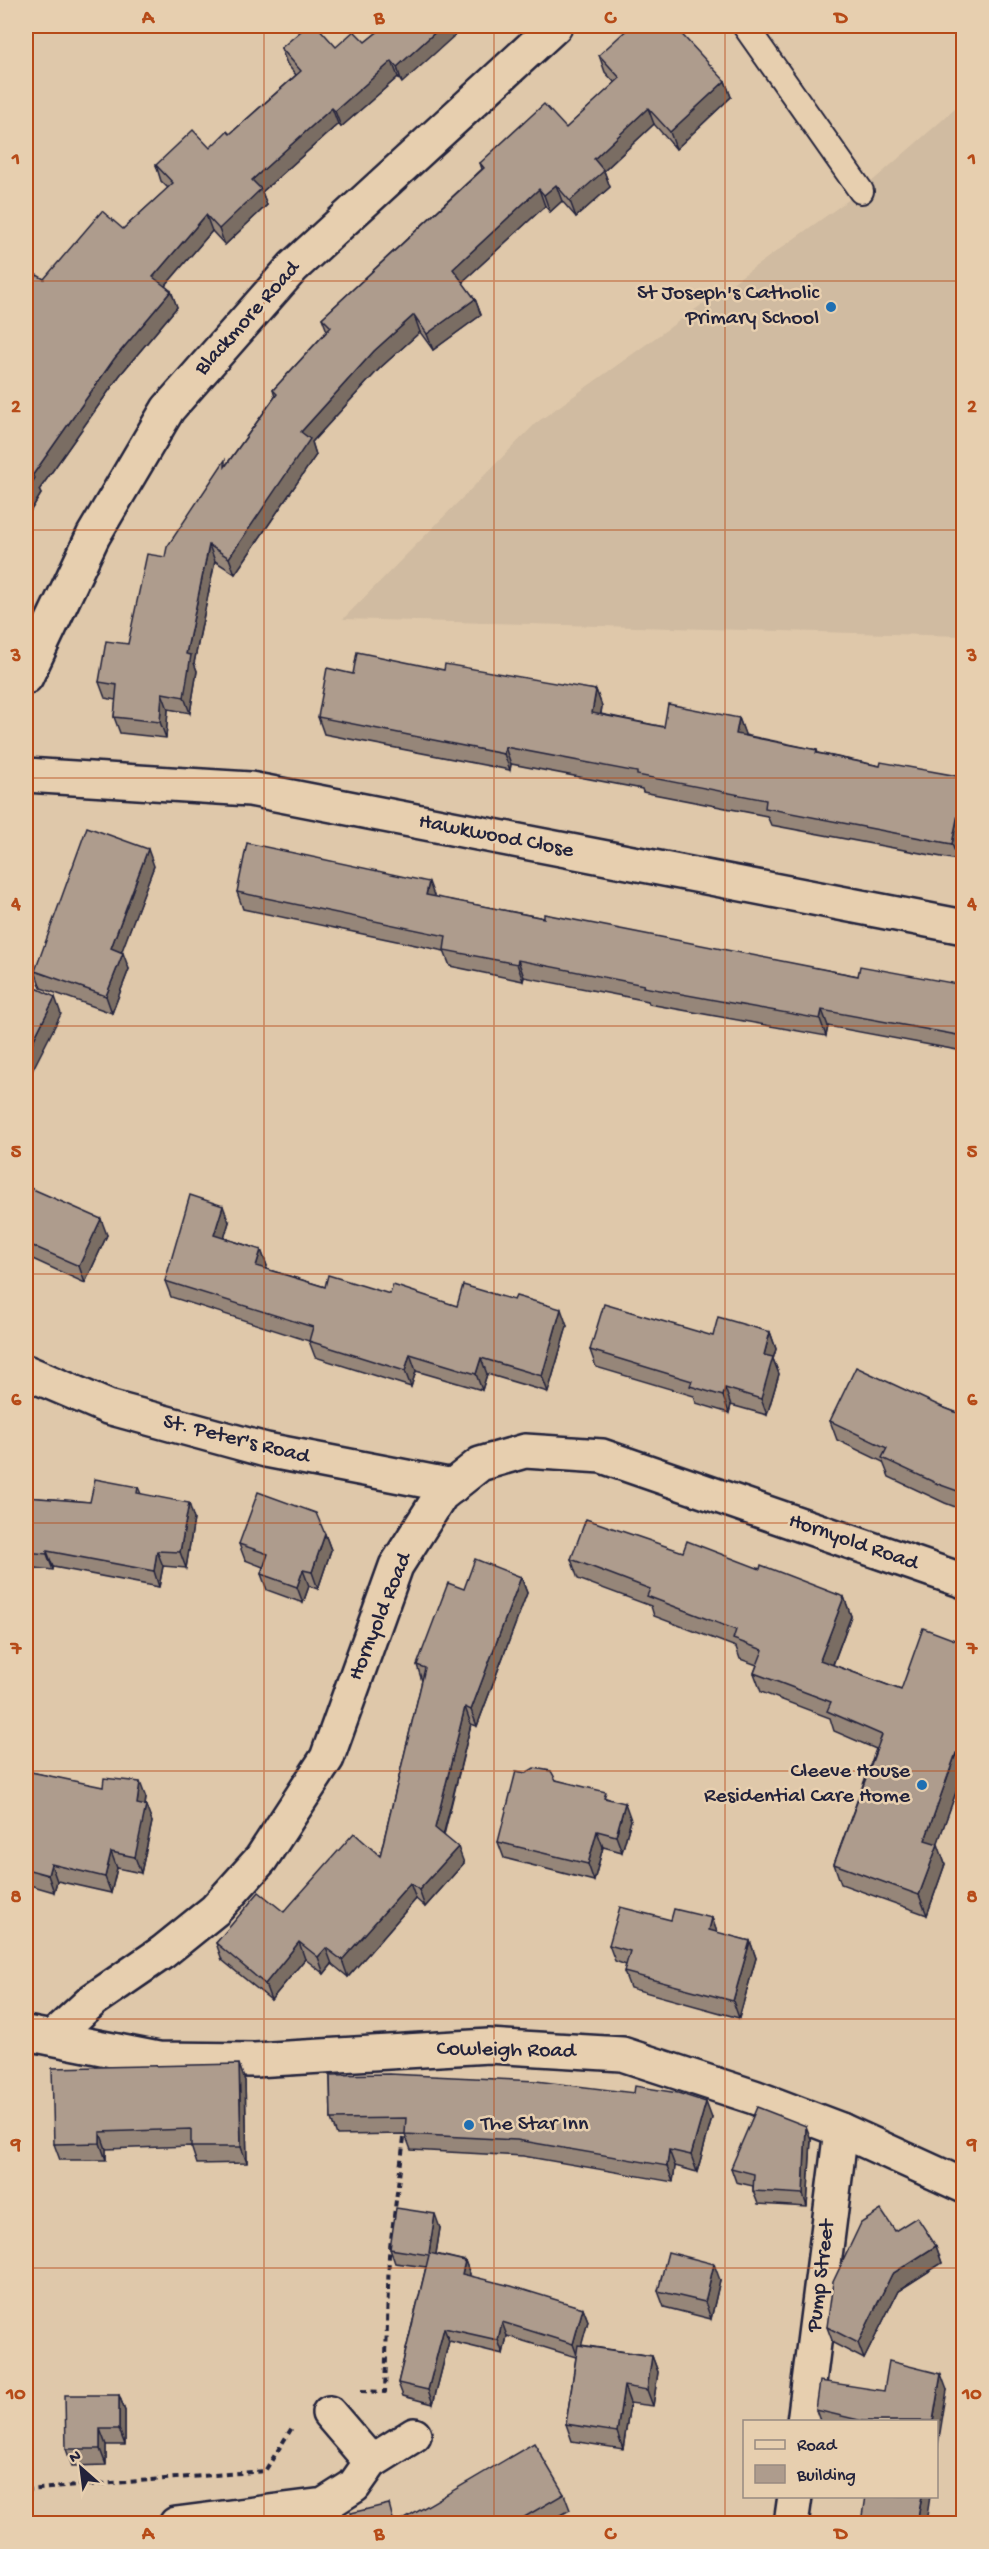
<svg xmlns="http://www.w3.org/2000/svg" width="989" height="2549" font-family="'Gochi Hand',sans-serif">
  <rect width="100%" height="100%" fill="#dfc8aa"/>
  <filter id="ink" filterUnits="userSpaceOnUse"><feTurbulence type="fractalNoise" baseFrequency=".0167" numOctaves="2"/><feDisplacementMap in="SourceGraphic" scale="12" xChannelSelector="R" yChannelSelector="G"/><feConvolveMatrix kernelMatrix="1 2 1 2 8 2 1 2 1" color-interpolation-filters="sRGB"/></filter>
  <g filter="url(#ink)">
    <!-- built -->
    <path fill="#d0bba1" d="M963,102V636L343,619L536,423L861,191Z"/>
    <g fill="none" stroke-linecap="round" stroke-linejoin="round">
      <defs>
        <path id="lane" d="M745,26L861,191"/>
        <g id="street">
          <path d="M26,677L93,536L168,409L293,267L555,26"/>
          <path d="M26,775L250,789L964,927"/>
          <path d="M26,1372L108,1407L266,1450L453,1486"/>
          <path d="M52,2038L93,2000L163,1952L215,1910L261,1859L327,1758L396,1566L441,1495L480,1464L525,1451L602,1456L964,1581"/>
          <path d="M329,2413L371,2462"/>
          <path d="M804,2422L841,2130"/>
          <path d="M176,2524L324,2505L354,2486L371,2462L414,2435"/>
          <path d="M791,2524L795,2496"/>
        </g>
        <path id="secondary" d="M26,2033L158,2059L255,2060L489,2046L622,2054L754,2097L841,2130L964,2186"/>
      </defs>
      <!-- lane casing -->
      <use href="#lane" stroke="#22223b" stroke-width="28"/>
      <!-- street casing -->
      <use href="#street" stroke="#22223b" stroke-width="38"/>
      <!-- secondary casing -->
      <use href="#secondary" stroke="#22223b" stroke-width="38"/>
      <!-- path -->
      <g stroke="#22223b" stroke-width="4" stroke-dasharray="6 4.5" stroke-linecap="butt">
        <path d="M361,2391L385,2392L389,2255L405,2130"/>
        <path d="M26,2490L265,2471L293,2426"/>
      </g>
      <!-- lane -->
      <use href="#lane" stroke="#e7cfaf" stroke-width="24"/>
      <!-- street -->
      <use href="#street" stroke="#e7cfaf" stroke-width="33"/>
      <!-- secondary -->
      <use href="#secondary" stroke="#e7cfaf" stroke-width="33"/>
    </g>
    <!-- wall -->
    <g fill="#968679" stroke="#22223b" stroke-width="1.5">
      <path d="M385,26L402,83L398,77L341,127L338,124L262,192L267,205L225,245L212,231L165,286L171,291L177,307L120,375L39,490L41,494L26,518V291L123,229L168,188L161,181L156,165L210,148L230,134L296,75L287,64L281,48L336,47L365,42Z"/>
      <path d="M599,55L725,81L731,97L676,149L654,124L604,171L610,187L576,217L562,201L550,212L545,206L462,282L475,299L481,315L433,350L420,332L380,368L312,442L316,455L235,574L215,561L194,663L197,671L190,713L168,709L166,738L120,733L114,717L116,700L105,698L99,682L128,644L165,557L226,465L275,397L273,390L327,331L322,318L482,169L480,163L566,128L615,83L605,72Z"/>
      <path d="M444,670L596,690L602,706L601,714L664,727L739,718L745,735L817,750L818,753L880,766L963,777V833L958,860L771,825L767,816L643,792L642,789L511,764L510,770L324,734L318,717L353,674Z"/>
      <path d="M154,866L121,952L129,969L112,1013L41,988L35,971Z"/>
      <path d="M237,892L434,897L544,918L858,976L963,985V1051L828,1026L826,1036L649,1004L648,1001L524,977L523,981L450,966L444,951L243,909Z"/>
      <path d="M26,1186L107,1235L85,1283L26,1256Z"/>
      <path d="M229,1222L224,1238L261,1250L267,1266L266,1269L325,1287L390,1294L567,1326L548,1392L487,1374L482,1390L416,1371L411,1387L315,1357L309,1341L171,1297L165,1281Z"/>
      <path d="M770,1332L776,1349L773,1359L779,1374L767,1415L731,1405L729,1413L696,1403L694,1396L596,1367L590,1350L713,1336Z"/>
      <path d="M942,1407L963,1415V1510L945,1503L889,1477L883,1462L837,1440L830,1421Z"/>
      <path d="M138,1487L141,1494L194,1519L186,1568L163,1566L159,1587L53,1567V1570L26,1567V1497L90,1502Z"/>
      <path d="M325,1534L331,1550L318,1589L309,1586L303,1603L267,1590L261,1574L263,1567L245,1560L239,1544Z"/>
      <path d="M683,1552L760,1569L844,1597L851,1616L833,1665L901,1690L963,1643V1773L937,1844L945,1864L927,1915L841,1884L834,1864L876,1749L834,1731L830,1718L761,1692L754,1673L757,1665L740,1659L736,1647L654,1616L651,1606L578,1579L571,1559Z"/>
      <path d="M521,1577L527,1593L477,1726L471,1724L444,1835L464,1863L425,1907L416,1899L348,1977L332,1964L324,1974L305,1959L271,2000L222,1960L216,1943L284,1912L380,1856L422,1681L417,1665L464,1589Z"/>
      <path d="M26,1771L146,1798L145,1806L152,1822L141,1873L117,1868L111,1893L57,1881L54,1892L26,1884Z"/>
      <path d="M556,1780L609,1799L631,1820L622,1852L603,1847L594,1881L504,1858L498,1842Z"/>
      <path d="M712,1918L717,1933L750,1941L756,1958L739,2018L630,1988L624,1972L626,1965L615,1961L609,1945L671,1920Z"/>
      <path d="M330,2075L712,2118L697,2172L675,2166L673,2182L523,2156L411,2150L405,2134L337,2135L331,2119Z"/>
      <path d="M245,2081L247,2163L197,2164L191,2146L106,2149V2160H60L54,2144Z"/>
      <path d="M811,2139L807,2207L758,2204L753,2191V2186L736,2182L731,2168Z"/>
      <path d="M440,2228L436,2254L465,2261L470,2274L469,2276L583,2308L588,2321L581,2345L652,2356L658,2372L653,2406L630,2403L623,2449L572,2441L566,2424L576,2357L507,2336L503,2354L449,2341L433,2404L403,2396L398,2383L426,2267L395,2263L390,2249Z"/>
      <path d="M895,2231L936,2246L942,2263L898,2291L864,2359L833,2343L827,2327Z"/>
      <path d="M720,2280L711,2319L664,2307L658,2291Z"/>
      <path d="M947,2390L936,2421H820L816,2410L884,2391Z"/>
      <path d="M119,2395L125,2411V2445H106V2465L72,2466L66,2449Z"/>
      <path d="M564,2494L570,2510L547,2523H398Z"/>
    </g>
    <!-- shaded-wall -->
    <g fill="#7a6d63" stroke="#22223b" stroke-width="1.5">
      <path d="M442,26H465L402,83L397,67Z"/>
      <path d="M392,61L398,77L341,127L335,111Z"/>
      <path d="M725,81L731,97L676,149L670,132Z"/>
      <path d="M332,108L338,124L262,192L267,205L225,245L219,229L252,180Z"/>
      <path d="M648,108L654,124L604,171L610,187L576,217L570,201L594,159Z"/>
      <path d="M556,185L562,201L550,212L544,195Z"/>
      <path d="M539,189L545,206L459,285L453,269Z"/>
      <path d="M206,215L212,231L159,293L153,277Z"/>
      <path d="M171,291L177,307L120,375L39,490L41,494L26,518V492L32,476L114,359Z"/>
      <path d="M475,299L481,315L433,350L427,334Z"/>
      <path d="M414,315L420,332L380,368L312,442L316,455L235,574L229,558L301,432L374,351Z"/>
      <path d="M209,545L215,561L194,663L197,671L190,713L184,697L186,654Z"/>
      <path d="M596,690L602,706L598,729L592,713Z"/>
      <path d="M162,693L168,709L166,738L160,722Z"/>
      <path d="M739,718L745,734L742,750L736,734Z"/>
      <path d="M505,747L511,764L510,770L504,754Z"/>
      <path d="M958,814L963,829L958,860L952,844Z"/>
      <path d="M148,849L154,866L117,964L111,948Z"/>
      <path d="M429,882L435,898L426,895Z"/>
      <path d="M123,953L129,969L112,1013L106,996Z"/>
      <path d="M518,960L524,977L523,981L517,964Z"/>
      <path d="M55,997L61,1014L26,1083V1055Z"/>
      <path d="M822,1010L828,1026L826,1036L820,1019Z"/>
      <path d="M223,1206L229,1222L220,1252L214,1235Z"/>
      <path d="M101,1219L107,1235L85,1283L79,1266Z"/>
      <path d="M261,1250L267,1266L262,1282L256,1266Z"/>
      <path d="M561,1309L567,1326L548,1392L542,1376Z"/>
      <path d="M770,1332L776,1349L773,1359L779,1374L767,1415L761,1399L764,1355Z"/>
      <path d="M410,1354L416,1371L411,1387L405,1371Z"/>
      <path d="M481,1358L487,1374L482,1390L476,1374Z"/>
      <path d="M725,1388L731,1405L729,1413L723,1396Z"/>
      <path d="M189,1503L194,1519L186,1568L180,1552Z"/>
      <path d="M325,1534L331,1550L318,1589L312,1572Z"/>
      <path d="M47,1551L53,1567V1570L47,1554Z"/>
      <path d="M157,1551L163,1566L159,1587L154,1571Z"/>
      <path d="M303,1570L309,1586L303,1603L297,1587Z"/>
      <path d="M521,1577L527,1593L477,1726L471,1710Z"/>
      <path d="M844,1597L851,1616L827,1680L820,1660Z"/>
      <path d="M465,1707L471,1724L441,1844L435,1828Z"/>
      <path d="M956,1753L963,1773L932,1859L925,1840Z"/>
      <path d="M140,1782L146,1798L143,1817L146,1806L152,1822L141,1873L135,1857L137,1804Z"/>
      <path d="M625,1803L631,1820L622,1852L616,1836Z"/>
      <path d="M597,1831L603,1847L594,1881L588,1864Z"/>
      <path d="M938,1844L945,1864L927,1915L919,1895Z"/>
      <path d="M458,1847L464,1863L425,1907L419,1890Z"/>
      <path d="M111,1852L117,1868L111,1893L105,1877Z"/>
      <path d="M51,1864L57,1881L54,1892L48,1875Z"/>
      <path d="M410,1883L416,1899L348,1977L342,1960Z"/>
      <path d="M712,1918L718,1935L709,1930Z"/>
      <path d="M750,1941L756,1958L739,2018L733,2001Z"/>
      <path d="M299,1942L305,1959L271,2000L265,1984Z"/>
      <path d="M326,1948L332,1964L324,1974L318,1957Z"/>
      <path d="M239,2064L245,2081L247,2163L241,2147Z"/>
      <path d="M706,2102L712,2118L697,2172L691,2155Z"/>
      <path d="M806,2126L811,2139L807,2207L803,2194Z"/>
      <path d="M100,2132L106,2149V2160L100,2143Z"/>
      <path d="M669,2150L675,2166L673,2182L667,2166Z"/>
      <path d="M435,2214L440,2228L434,2266L429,2253Z"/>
      <path d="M936,2246L942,2263L898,2291L864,2359L858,2343L892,2274Z"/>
      <path d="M465,2261L470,2274L467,2288L462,2274Z"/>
      <path d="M714,2264L720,2280L711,2319L705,2302Z"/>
      <path d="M583,2308L588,2321L578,2358L573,2344Z"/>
      <path d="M502,2322L507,2336L503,2354L498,2340Z"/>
      <path d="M444,2328L449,2341L433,2404L428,2390Z"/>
      <path d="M652,2356L658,2372L653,2406L647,2390Z"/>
      <path d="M941,2374L947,2390L936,2457V2421H933Z"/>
      <path d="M624,2386L630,2403L623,2449L617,2432Z"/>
      <path d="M119,2395L125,2411V2445L119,2429Z"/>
      <path d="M100,2429L106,2445V2465L100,2449Z"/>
      <path d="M922,2496H930L926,2523H917Z"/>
    </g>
    <!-- building -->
    <g fill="#ae9c8d" stroke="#22223b" stroke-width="1.5">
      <path d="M307,26H317L336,47L354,31L365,42L385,26H442L397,67L392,61L335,111L332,108L252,180L261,189L219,229L206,215L153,277L171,291L114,359L32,476L35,478L26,492V291L37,275L44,279L102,211L123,229L173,183L156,165L193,130L210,148L227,131L230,134L301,71L281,48Z"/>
      <path d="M631,26H674L725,81L670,132L648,108L594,159L604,171L570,201L556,185L544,195L539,189L453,269L475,299L427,334L414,315L374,351L301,432L310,439L229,558L209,545L186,654L191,655L184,697L162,693L160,722L114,717L117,685L99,682L106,641L128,644L147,554L165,557L167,547L225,460V467L277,394L273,390L331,327L322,318L484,168L480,163L544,104L566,128L620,78L599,55Z"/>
      <path d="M357,652L444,670L445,664L596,690L592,713L664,727L668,704L739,718L736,734L817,750L816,753L880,766L881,762L963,777V815L958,814L952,844L765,808L766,800L637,775V772L505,747L504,754L318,717L327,668L353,674Z"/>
      <path d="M87,827L148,849L111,948L123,953L106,996L35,971Z"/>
      <path d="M247,843L429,882L426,895L544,918V914L858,976L860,966L963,985V1036L822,1010L820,1019L643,987L644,985L518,960L517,964L444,950L446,936L237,892Z"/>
      <path d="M26,983L55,997L26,1055Z"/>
      <path d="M26,1186L101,1219L79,1266L26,1243Z"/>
      <path d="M190,1195L223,1206L214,1235L261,1250L256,1266L325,1287L328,1275L390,1294L393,1285L457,1306L463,1285L514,1300L516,1296L561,1309L542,1376L481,1358L476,1374L410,1354L405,1371L309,1341L313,1327L165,1281Z"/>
      <path d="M604,1304L713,1336L718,1317L770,1332L764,1355L773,1357L761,1399L725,1388L723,1396L690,1386L692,1381L590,1350Z"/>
      <path d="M856,1367L942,1407L963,1415V1493L938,1484L882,1458L887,1448L830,1421Z"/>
      <path d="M95,1479L138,1487L137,1493L189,1503L180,1552L157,1551L154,1571L47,1551V1554L26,1552V1497L90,1502Z"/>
      <path d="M258,1492L316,1513L325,1534L312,1572L303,1570L297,1587L261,1574L268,1554L239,1544Z"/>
      <path d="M586,1519L683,1552L687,1541L760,1569L761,1565L844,1597L820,1660L901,1690L923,1628L963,1643V1756L956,1753L925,1840L938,1844L919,1895L834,1864L882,1735L827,1711L831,1702L754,1673L763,1650L733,1639L736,1630L647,1596L650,1589L571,1559Z"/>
      <path d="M475,1559L521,1577L471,1710L465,1707L435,1828L458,1847L419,1890L410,1883L342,1960L326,1948L318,1957L299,1942L265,1984L216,1943L259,1892L284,1912L354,1833L380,1856L425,1668L417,1665L448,1583L464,1589Z"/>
      <path d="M534,1768L551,1771L556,1780L606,1792L604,1798L625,1803L616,1836L597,1831L588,1864L498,1842L516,1771L526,1773Z"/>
      <path d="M26,1771L103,1787L104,1778L140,1782L137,1804L146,1806L135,1857L111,1852L105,1877L51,1864L48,1875L26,1869Z"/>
      <path d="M620,1907L671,1920L674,1909L712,1918L709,1930L750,1941L733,2001L624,1972L630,1951L609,1945Z"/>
      <path d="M239,2064L241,2147H191V2129L100,2132V2143L54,2144L52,2068Z"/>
      <path d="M389,2074L536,2081L634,2093L635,2086L678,2093L706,2102L691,2155L669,2150L667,2166L517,2140L405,2134L406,2118L331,2119L330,2075Z"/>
      <path d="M757,2107L806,2126L803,2194L753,2191L754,2174L731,2168Z"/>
      <path d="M396,2208L435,2214L429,2253L465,2261L462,2274L511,2286L583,2308L573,2344L502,2322L498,2340L444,2328L428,2390L398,2383L429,2255L390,2249Z"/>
      <path d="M881,2210L895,2231L917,2217L936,2246L892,2274L858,2343L827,2327L833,2282L861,2223Z"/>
      <path d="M668,2252L714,2264L705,2302L658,2291Z"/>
      <path d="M578,2345L652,2356L647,2390L624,2386L617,2432L566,2424Z"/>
      <path d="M889,2361L941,2374L933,2421H863L816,2410L820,2381L884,2391Z"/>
      <path d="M65,2395H119V2429H100V2449H66Z"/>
      <path d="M534,2443L564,2494L521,2519L524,2523H398Z"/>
      <path d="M866,2496H922L917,2523H862Z"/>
      <path d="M389,2504L394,2523H343L354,2521L351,2513Z"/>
    </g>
  </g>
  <!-- grid -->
  <path fill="none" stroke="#b64b18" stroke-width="1.5" stroke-opacity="0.55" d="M264,26V2524M494,26V2524M725,26V2524M26,281H964M26,530H964M26,778H964M26,1026H964M26,1274H964M26,1523H964M26,1771H964M26,2019H964M26,2268H964"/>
  <!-- markers -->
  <g fill="#1f6fb2" stroke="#e7cfaf" stroke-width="2">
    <circle cx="831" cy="307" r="6"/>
    <circle cx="922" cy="1785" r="6"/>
    <circle cx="469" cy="2125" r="6"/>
  </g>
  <g text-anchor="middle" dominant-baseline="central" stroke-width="5" stroke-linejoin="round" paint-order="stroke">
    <!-- poi labels -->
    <g font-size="22" fill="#22223b" stroke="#e7cfaf" text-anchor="end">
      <text x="819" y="294">St Joseph's Catholic<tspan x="819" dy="25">Primary School</tspan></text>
      <text x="910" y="1772">Cleeve House<tspan x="910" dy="25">Residential Care Home</tspan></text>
      <text x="481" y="2125" text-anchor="start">The Star Inn</text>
    </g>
    <!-- street labels -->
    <g font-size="22" fill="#22223b" stroke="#e7cfaf">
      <text transform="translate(248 319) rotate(-48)">Blackmore Road</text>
      <text transform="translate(496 837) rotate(11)">Hawkwood Close</text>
      <text transform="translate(236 1440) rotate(14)">St. Peter's Road</text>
      <text transform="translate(853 1543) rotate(19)">Hornyold Road</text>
      <text transform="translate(381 1617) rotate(-68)">Hornyold Road</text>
      <text transform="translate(506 2051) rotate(1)">Cowleigh Road</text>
      <text transform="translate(822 2276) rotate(-83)">Pump Street</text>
    </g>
  </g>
  <!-- margin -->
  <rect width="989" height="2549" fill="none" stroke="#e7cfaf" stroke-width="66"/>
  <!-- legend -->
  <rect x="743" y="2420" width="195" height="78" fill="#e7cfaf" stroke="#988a81" stroke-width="1.5"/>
  <rect x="755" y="2440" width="30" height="9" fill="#e7cfaf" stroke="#988a81" stroke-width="1.5"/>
  <text x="797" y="2450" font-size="18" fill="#22223b">Road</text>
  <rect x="755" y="2465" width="30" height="18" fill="#ae9c8d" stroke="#988a81" stroke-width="1.5"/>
  <text x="797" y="2480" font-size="18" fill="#22223b">Building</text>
  <!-- north arrow -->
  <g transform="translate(81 2468) rotate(332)" stroke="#e7cfaf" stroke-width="4.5" paint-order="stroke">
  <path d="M0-4.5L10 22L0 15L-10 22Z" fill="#22223b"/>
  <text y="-9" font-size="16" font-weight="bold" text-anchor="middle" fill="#22223b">N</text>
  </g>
  <rect x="33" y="33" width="923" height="2483" fill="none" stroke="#b64b18" stroke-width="2"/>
  <g font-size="20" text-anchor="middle" font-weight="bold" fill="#b64b18">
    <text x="148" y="23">A</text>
    <text x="379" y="23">B</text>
    <text x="610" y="23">C</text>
    <text x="841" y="23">D</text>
    <text x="16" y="164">1</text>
    <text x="972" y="164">1</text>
    <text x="16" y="412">2</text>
    <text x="972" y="412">2</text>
    <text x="16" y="661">3</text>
    <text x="972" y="661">3</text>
    <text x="16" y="909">4</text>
    <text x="972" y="909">4</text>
    <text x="16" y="1157">5</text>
    <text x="972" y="1157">5</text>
    <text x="16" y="1405">6</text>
    <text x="972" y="1405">6</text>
    <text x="16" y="1654">7</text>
    <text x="972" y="1654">7</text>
    <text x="16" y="1902">8</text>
    <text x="972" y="1902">8</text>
    <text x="16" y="2150">9</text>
    <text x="972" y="2150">9</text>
    <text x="16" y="2399">10</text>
    <text x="972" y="2399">10</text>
    <text x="148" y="2539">A</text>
    <text x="379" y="2539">B</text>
    <text x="610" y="2539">C</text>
    <text x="841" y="2539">D</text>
  </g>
</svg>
